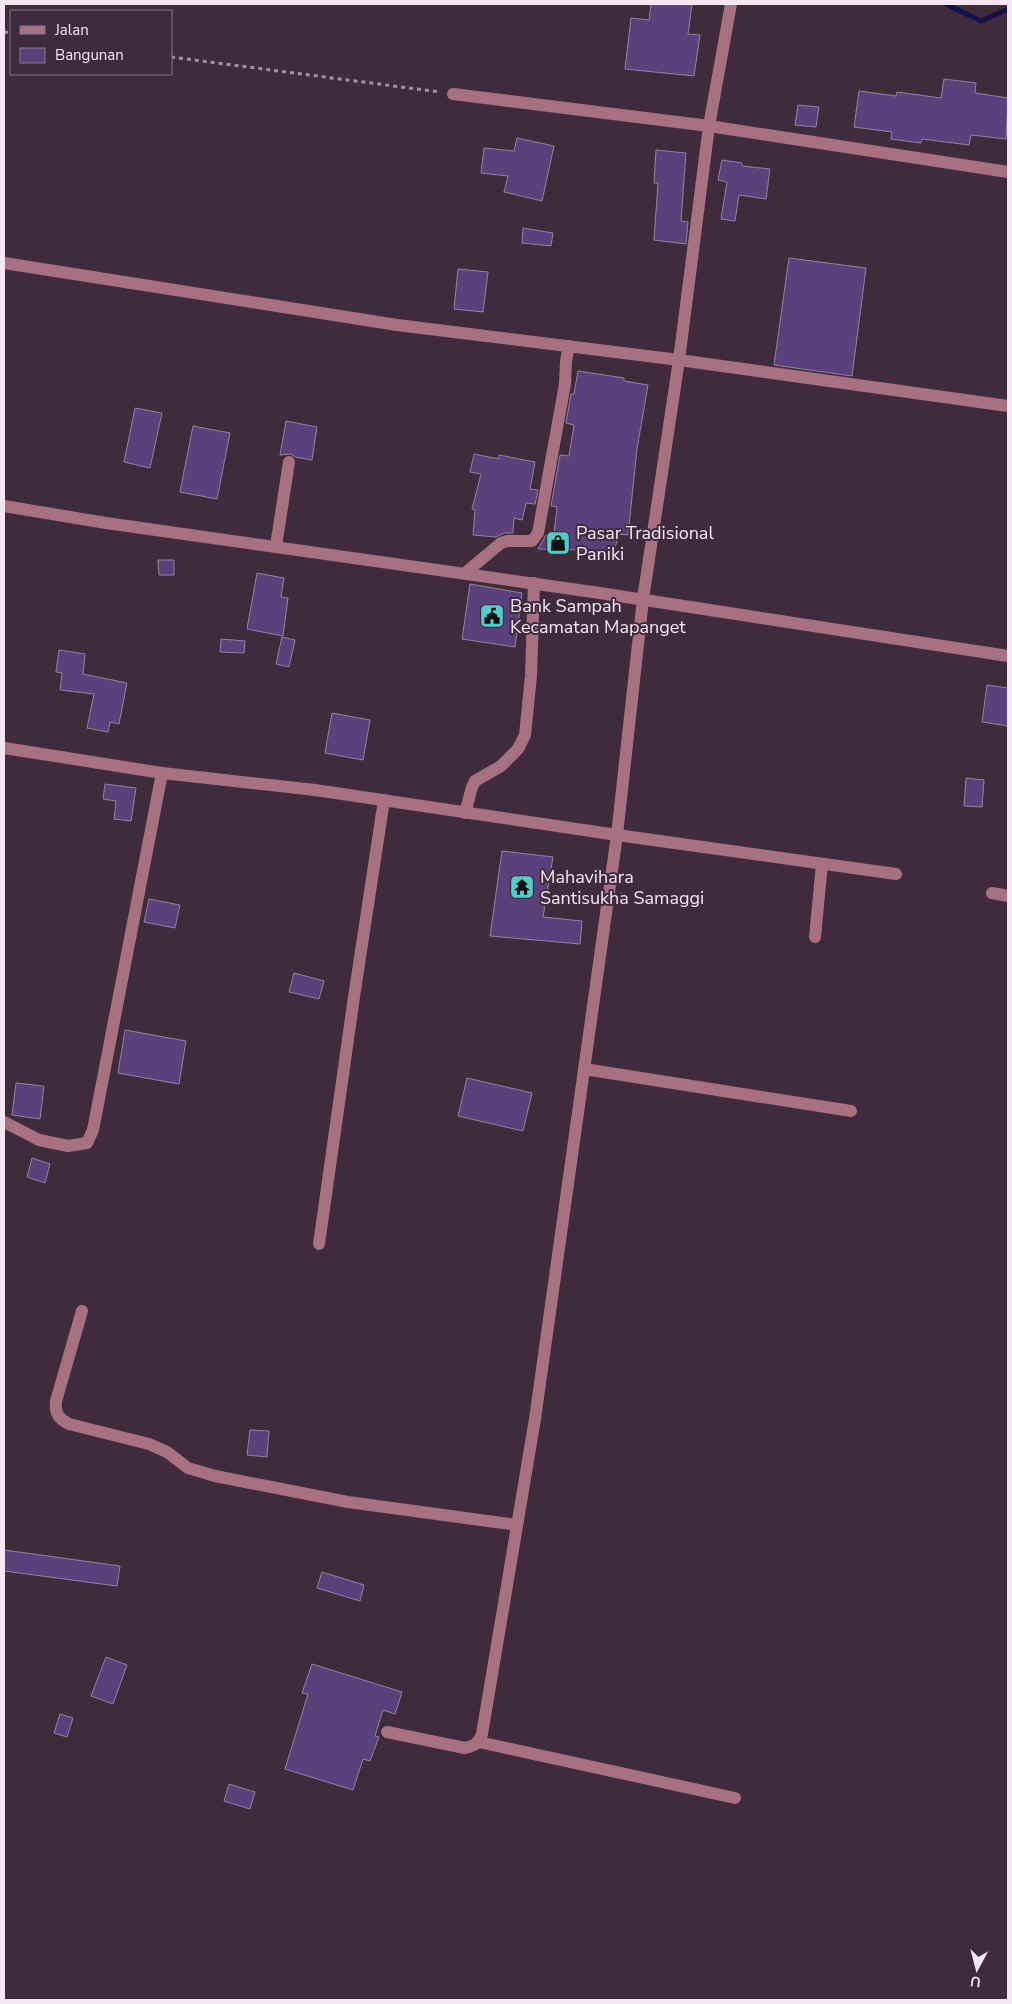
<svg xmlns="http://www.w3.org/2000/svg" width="1012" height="2004" font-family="'Nunito Sans',sans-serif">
  <rect width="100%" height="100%" fill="#402b3d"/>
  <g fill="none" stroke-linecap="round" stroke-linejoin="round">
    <!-- stream -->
    <path stroke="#131148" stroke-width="5" d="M946,4L981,21L1008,9"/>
  </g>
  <!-- building -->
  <g fill="#5c407c" stroke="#90859f">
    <path d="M651,4H692L688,34L700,35L694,76L625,69L631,18L649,20Z"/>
    <path d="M944,79L976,83L975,93L1008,98L1006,139L971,135L969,145L922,139L921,143L891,139L892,132L854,127L859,91L896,96L897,92L941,98Z"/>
    <path d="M798,105L819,107L816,127L795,125Z"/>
    <path d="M517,138L554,146L542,201L504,192L508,176L481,173L484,148L514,151Z"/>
    <path d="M656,150L686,153L681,221L688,222L686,244L654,240L658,183H654Z"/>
    <path d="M722,160L742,163V166L770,169L766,199L739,195L735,221L721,219L727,182L718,180Z"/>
    <path d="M523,228L553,233L551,246L522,243Z"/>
    <path d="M789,258L866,268L852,376L774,365Z"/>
    <path d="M458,269L488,272L483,312L454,309Z"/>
    <path d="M578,371L624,378V381L648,385L637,449L628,535L619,534L612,558L586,550L538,549L546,535H554L557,507L551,506L560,455L569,456L574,425L566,423L571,394H574Z"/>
    <path d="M135,408L162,413L150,468L124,462Z"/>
    <path d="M286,421L317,427L312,460L295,457L291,454L280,455Z"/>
    <path d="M193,426L230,433L217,499L180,492Z"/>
    <path d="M474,454L499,459V455L535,462L530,489L538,490L535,504L526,503L522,520L514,518L513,533H504L496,537L473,535L475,510L472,509L481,474L470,472Z"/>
    <path d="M158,560H174V575H159Z"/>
    <path d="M257,573L284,578L281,597L288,598L283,636L247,629Z"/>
    <path d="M470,584L522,593L515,647L462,639Z"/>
    <path d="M282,637L295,640L289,667L276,664Z"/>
    <path d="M221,639L245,641L244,653L220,652Z"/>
    <path d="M59,650L85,654L83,674L127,683L119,724L110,722L108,732L87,728L94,694L60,690L62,673L56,672Z"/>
    <path d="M987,685L1008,688V726L982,722Z"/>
    <path d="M332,713L370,720L363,760L325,753Z"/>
    <path d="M966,778L984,780L982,807L964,806Z"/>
    <path d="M105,784L136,788L131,821L114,819L116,801L103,799Z"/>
    <path d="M502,851L553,857L543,917L582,921L580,944L490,936Z"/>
    <path d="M149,899L180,905L175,928L144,922Z"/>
    <path d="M294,973L324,981L319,999L289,992Z"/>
    <path d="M125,1030L186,1041L179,1084L118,1073Z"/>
    <path d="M467,1078L532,1093L523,1131L458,1116Z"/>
    <path d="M16,1083L44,1086L40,1119L12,1115Z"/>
    <path d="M32,1158L50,1164L45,1183L27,1177Z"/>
    <path d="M250,1430L269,1431L267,1457L247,1455Z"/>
    <path d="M4,1550L120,1566L117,1586L4,1571Z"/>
    <path d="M322,1572L364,1585L360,1601L317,1588Z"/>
    <path d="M106,1657L127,1665L113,1704L91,1696Z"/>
    <path d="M312,1664L402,1692L395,1714L383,1710L375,1736L379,1737L370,1761L363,1759L353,1790L285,1769L308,1694L302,1693Z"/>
    <path d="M60,1714L73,1718L67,1737L54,1733Z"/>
    <path d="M229,1784L255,1792L250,1809L224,1801Z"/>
  </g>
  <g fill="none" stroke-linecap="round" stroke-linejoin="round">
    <!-- path -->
    <g stroke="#a392a0" stroke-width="3" stroke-dasharray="4 4" stroke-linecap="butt">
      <path d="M4,32L11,33"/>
      <path d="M171,57L440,92"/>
    </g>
    <!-- minor -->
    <g stroke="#a77182" stroke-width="12">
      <path d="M453,94L709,126L1008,172"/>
      <path d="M4,263L397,325L679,360L1008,406"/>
      <path d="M4,506L106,523L593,592L1008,656"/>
      <path d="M276,546L289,462"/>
      <path d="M465,573L501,543L507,541H532L538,533L565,384L566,361L569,346"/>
      <path d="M4,748L162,773L315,790L617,835L896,874"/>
      <path d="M465,813L472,787L475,781L501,766L518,749L525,735L531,676L534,583"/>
      <path d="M992,893L1008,896"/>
      <path d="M815,937L822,864"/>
      <path d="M584,1069L851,1111"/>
      <path d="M4,1122L39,1140L68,1146L87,1143L93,1130L162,773"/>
      <path d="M319,1244L354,997L384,800"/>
      <path d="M82,1311L56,1401C55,1414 58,1418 69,1424L149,1444L167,1452L188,1468L215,1476L348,1502L517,1525"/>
      <path d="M387,1732L465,1748C474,1746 478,1744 482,1734L535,1419L617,835L643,599L679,360L709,126L731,4"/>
      <path d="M479,1742L735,1798"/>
    </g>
  </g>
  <!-- icons -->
  <defs>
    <symbol id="shop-square" viewBox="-11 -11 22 22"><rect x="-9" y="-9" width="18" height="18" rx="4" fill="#53cdcb" stroke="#402b3d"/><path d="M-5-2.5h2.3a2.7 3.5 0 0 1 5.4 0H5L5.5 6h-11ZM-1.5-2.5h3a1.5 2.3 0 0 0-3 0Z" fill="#111"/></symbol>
    <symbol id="civic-square" viewBox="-11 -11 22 22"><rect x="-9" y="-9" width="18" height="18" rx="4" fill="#53cdcb" stroke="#402b3d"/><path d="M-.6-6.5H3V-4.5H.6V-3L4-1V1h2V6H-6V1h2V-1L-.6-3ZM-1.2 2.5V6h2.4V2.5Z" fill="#111"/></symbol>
    <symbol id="temple-square" viewBox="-11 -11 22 22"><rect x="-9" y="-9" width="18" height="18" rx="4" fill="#53cdcb" stroke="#402b3d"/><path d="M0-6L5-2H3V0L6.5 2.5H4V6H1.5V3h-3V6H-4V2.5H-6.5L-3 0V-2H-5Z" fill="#111"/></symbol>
  </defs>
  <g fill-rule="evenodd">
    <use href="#shop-square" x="544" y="529" width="28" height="28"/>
    <use href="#civic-square" x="478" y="602" width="28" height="28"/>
    <use href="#temple-square" x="508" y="873" width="28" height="28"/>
  </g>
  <g text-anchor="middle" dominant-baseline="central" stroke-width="4" stroke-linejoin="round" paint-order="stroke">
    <!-- poi labels -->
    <g font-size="18" fill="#f5e7f2" stroke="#402b3d" text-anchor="start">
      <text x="576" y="533">Pasar Tradisional<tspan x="576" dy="21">Paniki</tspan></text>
      <text x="510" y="606">Bank Sampah<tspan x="510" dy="21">Kecamatan Mapanget</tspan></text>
      <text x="540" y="877">Mahavihara<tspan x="540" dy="21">Santisukha Samaggi</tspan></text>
    </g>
  </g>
  <!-- border -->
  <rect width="1012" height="2004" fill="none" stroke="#f5e7f2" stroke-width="10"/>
  <!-- legend -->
  <rect x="10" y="10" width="162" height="65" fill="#402b3d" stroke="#887685"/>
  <rect x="20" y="26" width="25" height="8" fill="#a77182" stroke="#887685"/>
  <text x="55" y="35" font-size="15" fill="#f5e7f2">Jalan</text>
  <rect x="20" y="48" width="25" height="15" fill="#5c407c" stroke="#887685"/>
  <text x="55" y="60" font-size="15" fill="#f5e7f2">Bangunan</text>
  <!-- north arrow -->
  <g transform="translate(977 1969) rotate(187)" stroke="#402b3d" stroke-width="4" paint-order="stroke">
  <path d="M0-4L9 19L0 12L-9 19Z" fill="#f5e7f2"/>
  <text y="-8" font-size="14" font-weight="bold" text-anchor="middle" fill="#f5e7f2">U</text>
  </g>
</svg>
